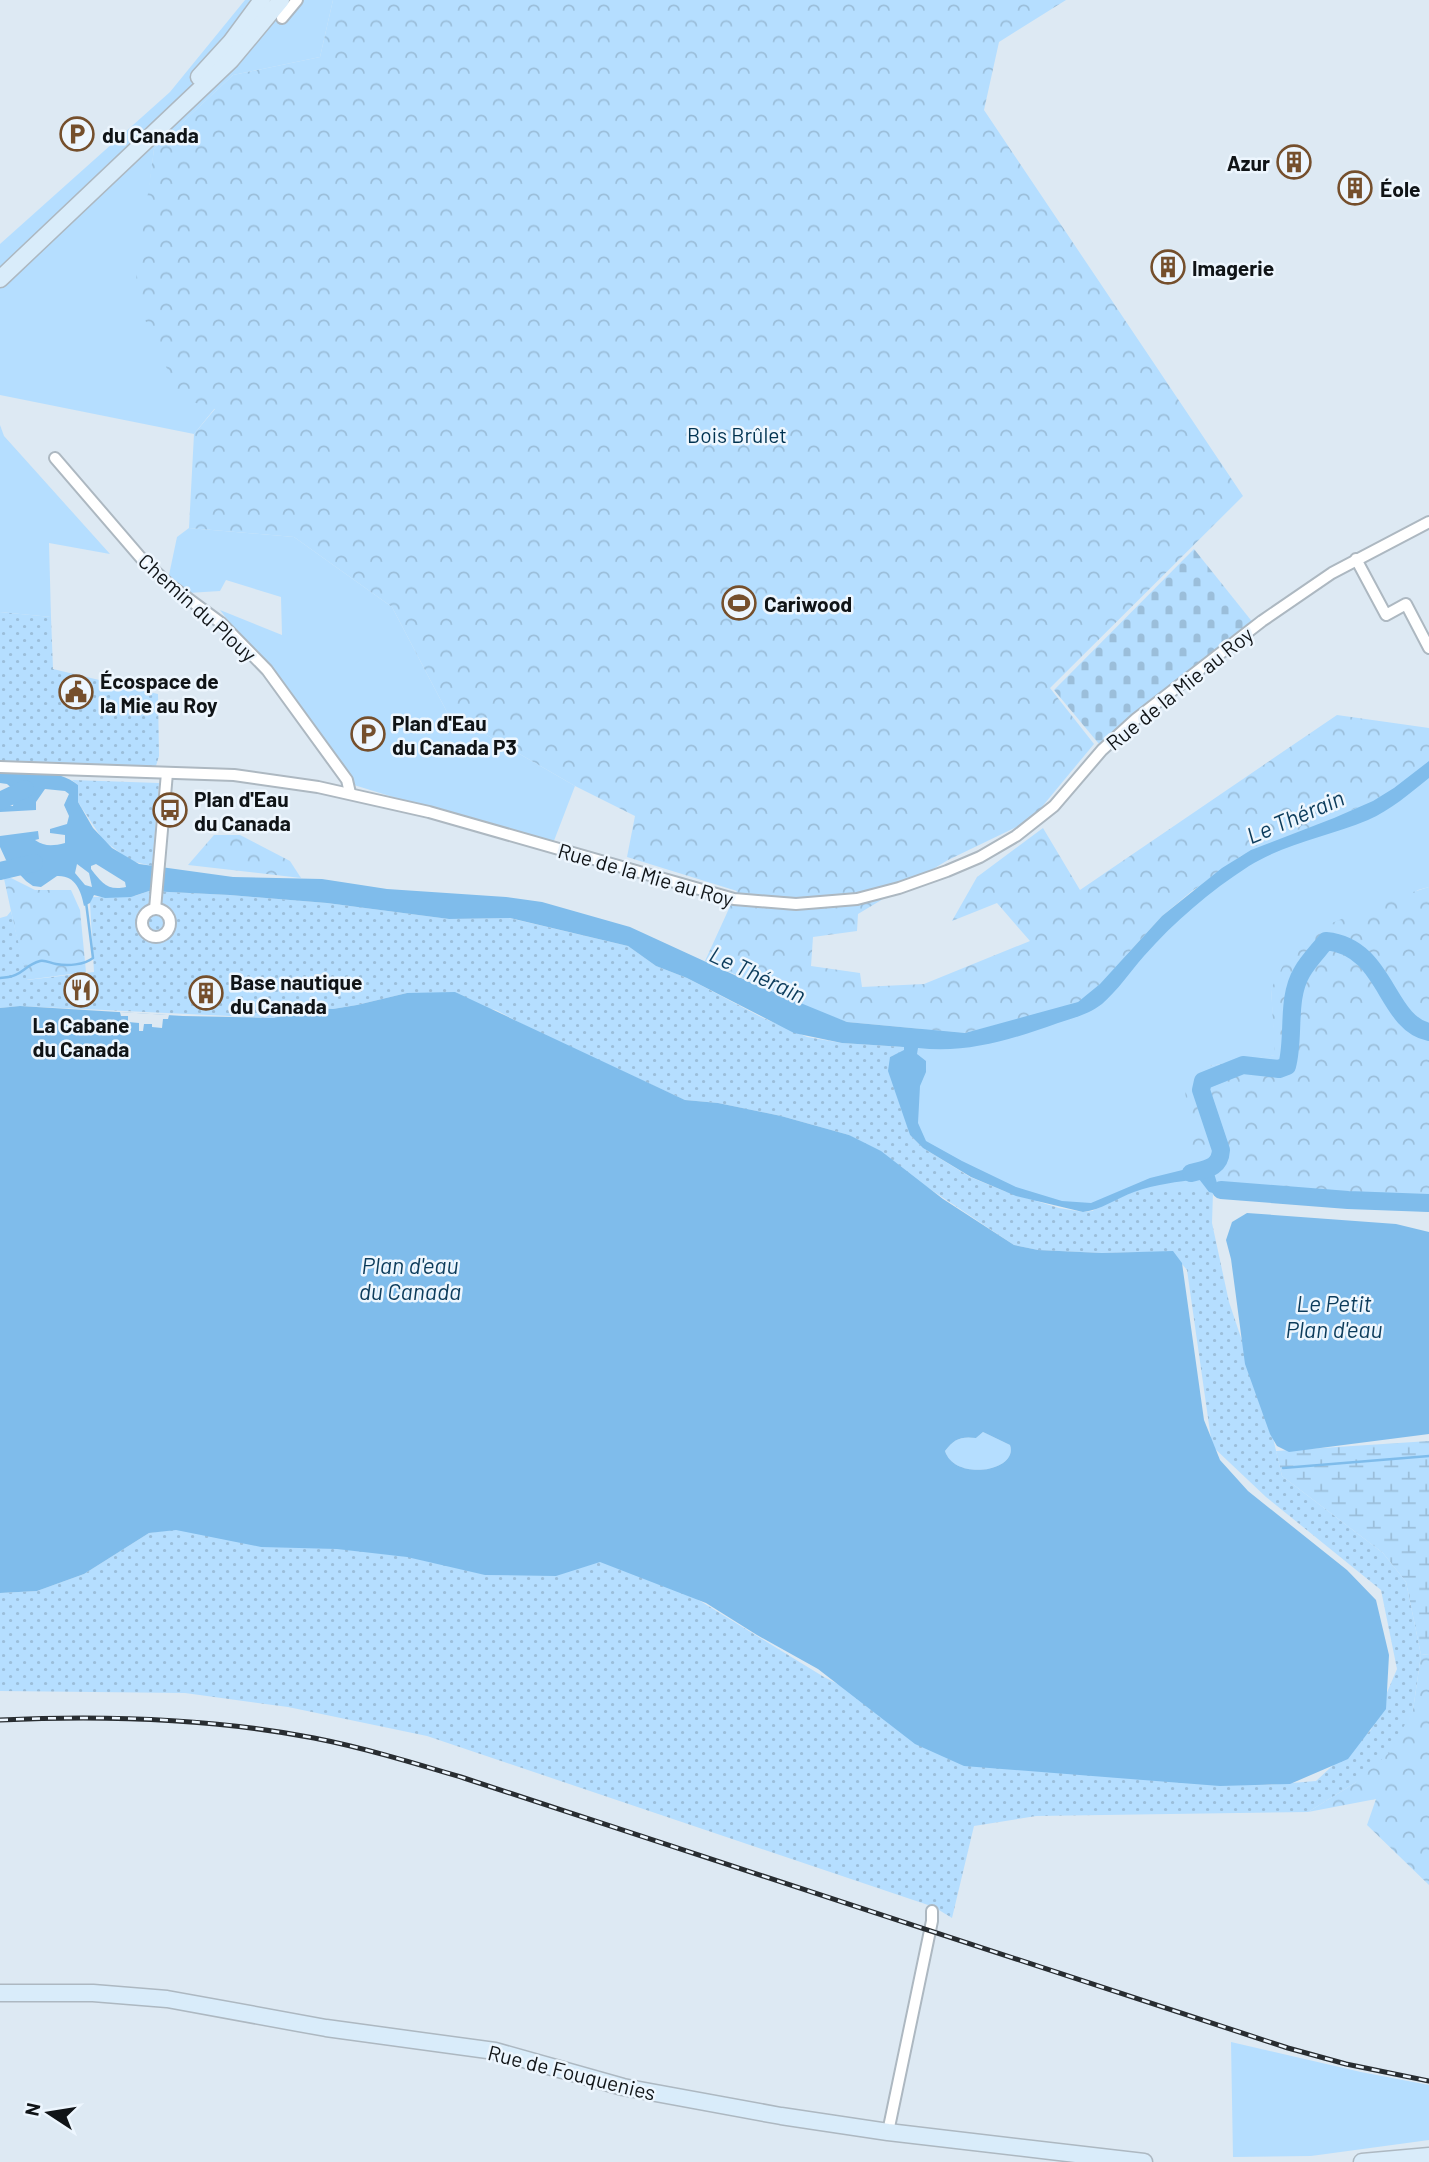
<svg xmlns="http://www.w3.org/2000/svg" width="1429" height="2162" font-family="Barlow,sans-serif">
  <defs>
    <pattern id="forest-crowns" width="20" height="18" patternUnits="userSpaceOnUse" patternTransform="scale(1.75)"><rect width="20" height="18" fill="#b5deff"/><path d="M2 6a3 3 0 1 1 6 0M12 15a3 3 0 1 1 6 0" fill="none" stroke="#9bbeda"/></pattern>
    <pattern id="wetland-marsh" width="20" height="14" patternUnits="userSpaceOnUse" patternTransform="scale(1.75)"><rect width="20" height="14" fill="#b5deff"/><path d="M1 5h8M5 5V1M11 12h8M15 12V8" fill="none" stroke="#9bbeda"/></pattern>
    <pattern id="cemetery-stones" width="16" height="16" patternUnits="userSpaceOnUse" patternTransform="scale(1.75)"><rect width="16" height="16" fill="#b5deff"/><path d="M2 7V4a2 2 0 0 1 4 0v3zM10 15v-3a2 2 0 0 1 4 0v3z" fill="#9bbeda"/></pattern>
    <pattern id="park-dots" width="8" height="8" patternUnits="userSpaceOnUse" patternTransform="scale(1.75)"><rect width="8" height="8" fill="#b5deff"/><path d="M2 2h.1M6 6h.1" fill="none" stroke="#9bbeda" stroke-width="1.8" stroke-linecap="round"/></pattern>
  </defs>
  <rect width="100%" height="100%" fill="#dde9f3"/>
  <!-- green -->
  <g fill="#b5deff">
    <path d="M245,0H333L320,57L233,75L154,149L149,190L215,408L194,434L0,395V244L170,92Z"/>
    <path d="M0,425L4,436L110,554L49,543L51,617L0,612Z"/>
    <path d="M189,528L294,537L392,607L447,712L575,786L552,846L354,785L220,610L282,635L281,597L226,580L220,591L188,593L169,575L177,537Z"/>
    <path d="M1429,761V887L1418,890L1271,989L1276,1055L1209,1066L1213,1192H1132L1103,1205L1034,1201L923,1148L894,1054L921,1028L965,1033L1078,1002L1201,884Z"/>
    <path d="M983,1432L1010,1445C1019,1471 955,1482 945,1451C954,1439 961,1436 976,1438Z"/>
    <path d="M1231,2042L1361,2072L1429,2085V2140L1311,2156L1233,2157Z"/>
  </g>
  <!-- forest -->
  <g fill="url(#forest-crowns)">
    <path d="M333,0H1066L999,42L984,110L1243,496L1050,688L1094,744L1031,820L948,860L858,914L857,931L813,937L811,966L860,973L862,987L924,984L1030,941L997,903L952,921L977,877L1043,828L1080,890L1337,715L1429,728V761L1394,788L1373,801L1241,856L1192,891L1162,916L1100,984L1078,1002L1038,1014L965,1033L847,1022L814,1010L705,961L737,891L627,857L635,816L575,786L447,712L392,607L294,537L189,528L194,434L215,409L180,398L134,295L154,149L233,75L320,57Z"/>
    <path d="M214,835H240L290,861L301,878L188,865Z"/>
    <path d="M3,874L35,890H71L80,910L86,972L26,980Z"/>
    <path d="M1429,887V1212L1213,1192L1193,1156L1185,1091L1209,1066L1275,1055L1271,989L1297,938L1381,902Z"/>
    <path d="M1429,1654V1885L1367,1825L1376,1799L1308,1812L1355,1783L1413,1710L1421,1655Z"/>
  </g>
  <!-- wetland -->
  <path fill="url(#wetland-marsh)" d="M1429,1441V1654L1421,1655L1406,1582L1383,1553L1282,1476L1276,1451Z"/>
  <!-- cemetery -->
  <path fill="url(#cemetery-stones)" d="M1194,549L1254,624L1099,744L1054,690Z"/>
  <!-- park -->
  <g fill="url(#park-dots)">
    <path d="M0,612L51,617L53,669L158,694L159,756L155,769L0,761Z"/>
    <path d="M72,780L159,783L152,866L131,861L103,840L78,802V785Z"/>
    <path d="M149,891L230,895L327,903L449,919L509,918L628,946L656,966L687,978L761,1017L807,1037L842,1043L904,1047V1050L890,1057L910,1135L923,1148L970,1177L1004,1191L1059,1208L1083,1212L1092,1211L1132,1192H1213L1212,1223L1229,1302L1269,1421L1282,1476L1383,1553L1406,1582L1421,1655L1413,1710L1389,1753L1355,1783L1308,1812L1036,1816L974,1826L952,1918L934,1907L427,1736L288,1707L185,1693L0,1691V1593L37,1591L84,1574L149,1533L182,1528L335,1545L496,1571L603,1561L653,1572L824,1677L971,1752L1008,1760L1268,1785L1316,1781L1371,1730L1397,1669L1381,1590L1266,1497L1212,1446L1187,1270L1177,1258L1146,1252L1102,1253L1038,1250L1014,1245L849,1135L781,1116L718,1103L685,1100L533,1030L496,1010L407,993L357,1005L333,1009L311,1008L274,1018L20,1006L0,1008V918L7,916L11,911L27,980L94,972L90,903L92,897L135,896Z"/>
  </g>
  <!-- water -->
  <g fill="#7fbceb" fill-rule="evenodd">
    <path d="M1429,761V778C1410,793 1391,810 1368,820C1329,836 1284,844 1249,866C1210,891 1174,922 1144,956C1130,972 1118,990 1102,1004C1089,1014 1074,1018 1058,1023C1013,1039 967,1054 918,1048L917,1054L926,1061V1072L920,1086L918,1123L926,1141L962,1161L1016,1187L1062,1201L1091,1203L1150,1178L1211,1163L1217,1183L1224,1188L1245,1189L1244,1196H1225L1209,1192L1199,1179C1177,1182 1156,1184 1134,1192C1117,1198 1101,1210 1083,1212L1016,1196L971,1177L923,1148L910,1135L888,1071L890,1057L904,1050V1047L842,1043L794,1033L687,978L656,966L628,946L510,918L449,919L327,903L230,895L149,891L131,897L105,898L94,895L90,903L84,906C81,890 75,875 57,876L41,887L33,886L26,881L6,860L0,847V836L38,831L39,839L35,840C45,847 53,846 65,843V835L50,833V829L67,824L69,816L64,805L69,794L65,791L45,789L36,802V810L0,812V806H13L15,791L7,784L0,783V771C26,772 57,768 78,785V802L93,828L112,848L139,864L233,877L322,879L387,889L506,897L542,902L630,927L754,984L847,1022L965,1033L1078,1002L1100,984L1162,916L1222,868L1251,850L1334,818L1373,801L1394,788ZM77,864L89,873L92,887L85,885L75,873ZM96,864L125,882L126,887C107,891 102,883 91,869V866Z"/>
    <path d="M455,992L685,1100L718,1103L781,1116L849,1135L881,1151L943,1199L1014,1245L1038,1250L1102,1253L1173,1251L1182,1263L1204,1420L1220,1460L1248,1491L1347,1570L1376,1600L1389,1655L1386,1709L1348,1759L1290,1784L1220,1786L964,1766L915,1744L818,1669L757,1635L706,1603L600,1562L556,1576L485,1575L407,1557L337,1549L261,1547L176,1530L149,1533L84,1574L37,1591L0,1593V1008L20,1006L183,1016L274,1018L311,1008L333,1009L357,1005L407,993ZM983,1432L1010,1445C1019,1471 955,1482 945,1451C954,1439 961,1436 976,1438Z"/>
    <path d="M1247,1213L1396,1224L1429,1232V1434L1289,1452L1277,1446L1270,1434L1245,1364L1231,1259L1226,1240L1232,1222Z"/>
  </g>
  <!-- pier -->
  <path fill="#dde9f3" d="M120,1012L169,1015L168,1019H163L162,1028L152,1027V1024H144L143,1031H139V1023L128,1022V1016H121Z"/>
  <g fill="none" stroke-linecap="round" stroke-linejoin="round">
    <!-- stream -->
    <g stroke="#7fbceb" stroke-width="2.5">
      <path d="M0,978C24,977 22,966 40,961C46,960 50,963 56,964C68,966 84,965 93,958L86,902"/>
      <path d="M1283,1468L1429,1456"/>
    </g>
    <!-- river -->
    <g stroke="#7fbceb" stroke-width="18">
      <path d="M0,801L25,789"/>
      <path d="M0,871L34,863"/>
      <path d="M1191,1173C1207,1169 1220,1168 1221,1150L1201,1090L1203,1081L1243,1065L1279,1069L1287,1066C1295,1037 1286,999 1302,972C1308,961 1318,951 1326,941C1387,947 1385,1023 1429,1032"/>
      <path d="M1221,1190L1348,1200L1429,1203"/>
    </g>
    <defs>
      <g id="street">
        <path d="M282,18L297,0"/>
        <path d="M55,458L141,558L171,586L221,623L267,670L347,780L350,793"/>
        <path d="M1356,559L1386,615L1406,604L1429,648"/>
        <path d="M0,767L234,775L318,787L429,812L734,899L796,904L857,899L899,888L947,871L980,857L1016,836L1054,806L1102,750L1136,719L1262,621L1332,573L1429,522"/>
        <circle cx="156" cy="923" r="14"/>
        <path d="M155,909L167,773"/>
        <path d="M888,2132L932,1921V1911"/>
      </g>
      <g id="secondary">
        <path d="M199,77L231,42L262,0"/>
        <path d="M0,279L231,60L281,0"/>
        <path d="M0,1993H93L167,1999L326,2028L495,2051L623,2087L781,2116L888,2132L1144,2162"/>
        <path d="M1362,2162L1429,2156"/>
      </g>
    </defs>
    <!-- street casing -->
    <use href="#street" stroke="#adb8c1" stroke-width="14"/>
    <!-- secondary casing -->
    <use href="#secondary" stroke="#adb8c1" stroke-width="19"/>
    <!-- street -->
    <use href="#street" stroke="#fff" stroke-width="10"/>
    <!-- secondary -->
    <use href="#secondary" stroke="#d9ecfa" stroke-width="16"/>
    <defs>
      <path id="rail" d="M0,1720C105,1715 210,1718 314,1738C365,1748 414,1763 464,1778L1288,2048L1346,2064L1429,2081"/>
    </defs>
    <!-- rail casing -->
    <use href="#rail" stroke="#282d31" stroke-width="5"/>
    <!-- rail -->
    <use href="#rail" stroke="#edf6fe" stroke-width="2.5" stroke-dasharray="8" stroke-linecap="butt"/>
  </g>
  <!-- icons -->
  <defs>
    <symbol id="parking-ring" viewBox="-11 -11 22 22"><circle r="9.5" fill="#edf6fe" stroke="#754f2c" stroke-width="1.5"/><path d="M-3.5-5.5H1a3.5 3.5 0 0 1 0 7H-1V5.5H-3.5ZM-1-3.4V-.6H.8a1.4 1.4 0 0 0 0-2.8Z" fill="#754f2c"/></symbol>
    <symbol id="building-ring" viewBox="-11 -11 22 22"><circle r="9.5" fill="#edf6fe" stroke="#754f2c" stroke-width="1.5"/><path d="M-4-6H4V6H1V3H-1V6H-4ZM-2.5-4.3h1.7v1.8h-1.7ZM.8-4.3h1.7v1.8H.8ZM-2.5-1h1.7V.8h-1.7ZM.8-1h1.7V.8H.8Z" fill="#754f2c"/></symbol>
    <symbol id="stadium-ring" viewBox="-11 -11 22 22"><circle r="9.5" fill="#edf6fe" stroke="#754f2c" stroke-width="1.5"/><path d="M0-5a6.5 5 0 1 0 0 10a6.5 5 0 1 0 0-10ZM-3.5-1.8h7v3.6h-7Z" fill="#754f2c"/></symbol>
    <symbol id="civic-ring" viewBox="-11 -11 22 22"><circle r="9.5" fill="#edf6fe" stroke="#754f2c" stroke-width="1.5"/><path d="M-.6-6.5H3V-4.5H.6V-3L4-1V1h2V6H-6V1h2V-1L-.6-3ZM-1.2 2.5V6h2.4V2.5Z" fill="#754f2c"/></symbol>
    <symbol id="bus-ring" viewBox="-11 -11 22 22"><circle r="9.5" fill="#edf6fe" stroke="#754f2c" stroke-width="1.5"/><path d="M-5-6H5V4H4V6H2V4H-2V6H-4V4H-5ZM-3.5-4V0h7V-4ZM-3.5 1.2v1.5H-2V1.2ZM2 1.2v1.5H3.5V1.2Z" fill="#754f2c"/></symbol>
    <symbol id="restaurant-ring" viewBox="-11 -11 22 22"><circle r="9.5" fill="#edf6fe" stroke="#754f2c" stroke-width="1.5"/><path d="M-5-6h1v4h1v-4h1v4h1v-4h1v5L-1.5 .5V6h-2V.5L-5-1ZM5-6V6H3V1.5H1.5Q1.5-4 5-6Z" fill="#754f2c"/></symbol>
  </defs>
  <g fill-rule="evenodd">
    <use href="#parking-ring" x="58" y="115" width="38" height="38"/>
    <use href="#building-ring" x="1275" y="143" width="38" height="38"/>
    <use href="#building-ring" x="1336" y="169" width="38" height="38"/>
    <use href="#building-ring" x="1149" y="248" width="38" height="38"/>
    <use href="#stadium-ring" x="720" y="584" width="38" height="38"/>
    <use href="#civic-ring" x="57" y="673" width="38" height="38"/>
    <use href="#parking-ring" x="349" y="715" width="38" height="38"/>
    <use href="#bus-ring" x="151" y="791" width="38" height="38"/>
    <use href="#restaurant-ring" x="62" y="971" width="38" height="38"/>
    <use href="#building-ring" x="187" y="974" width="38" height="38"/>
  </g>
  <g text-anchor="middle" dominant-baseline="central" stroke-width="5" stroke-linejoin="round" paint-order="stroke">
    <!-- poi labels -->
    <g font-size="21" font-weight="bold" fill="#101417" stroke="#edf6fe" text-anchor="start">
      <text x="102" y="134">du Canada</text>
      <text x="1270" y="162" text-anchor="end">Azur</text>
      <text x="1380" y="188">Éole</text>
      <text x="1192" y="267">Imagerie</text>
      <text x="764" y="603">Cariwood</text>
      <text x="100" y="680">Écospace de<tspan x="100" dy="24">la Mie au Roy</tspan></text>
      <text x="392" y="722">Plan d'Eau<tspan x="392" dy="24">du Canada P3</tspan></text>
      <text x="194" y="798">Plan d'Eau<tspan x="194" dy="24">du Canada</tspan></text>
      <text x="230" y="981">Base nautique<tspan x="230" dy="24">du Canada</tspan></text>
      <text x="81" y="1024" text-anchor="middle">La Cabane<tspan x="81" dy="24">du Canada</tspan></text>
    </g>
    <!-- park labels -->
    <g font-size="21" fill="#003351" stroke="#edf6fe">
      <text x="737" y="434">Bois Brûlet</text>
    </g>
    <!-- street labels -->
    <g font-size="21" fill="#101417" stroke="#edf6fe">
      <text transform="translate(198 607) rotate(42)">Chemin du Plouy</text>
      <text transform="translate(1179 688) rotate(-39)">Rue de la Mie au Roy</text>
      <text transform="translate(646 874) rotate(16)">Rue de la Mie au Roy</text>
      <text transform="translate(572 2072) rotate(14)">Rue de Fouquenies</text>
    </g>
    <!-- water labels -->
    <g font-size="23" font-style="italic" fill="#0c3c5c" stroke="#edf6fe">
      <text transform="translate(1295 816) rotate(-23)">Le Thérain</text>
      <text transform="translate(758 974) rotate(25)">Le Thérain</text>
      <text x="410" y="1265">Plan d'eau<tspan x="410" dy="26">du Canada</tspan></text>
      <text x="1334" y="1303">Le Petit<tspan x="1334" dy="26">Plan d'eau</tspan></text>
    </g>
  </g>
  <!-- north arrow -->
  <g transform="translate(49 2113) rotate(282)" stroke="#edf6fe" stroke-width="5" paint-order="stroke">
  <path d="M0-5L12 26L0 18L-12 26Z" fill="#101417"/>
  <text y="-10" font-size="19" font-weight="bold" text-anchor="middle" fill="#101417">N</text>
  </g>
</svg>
